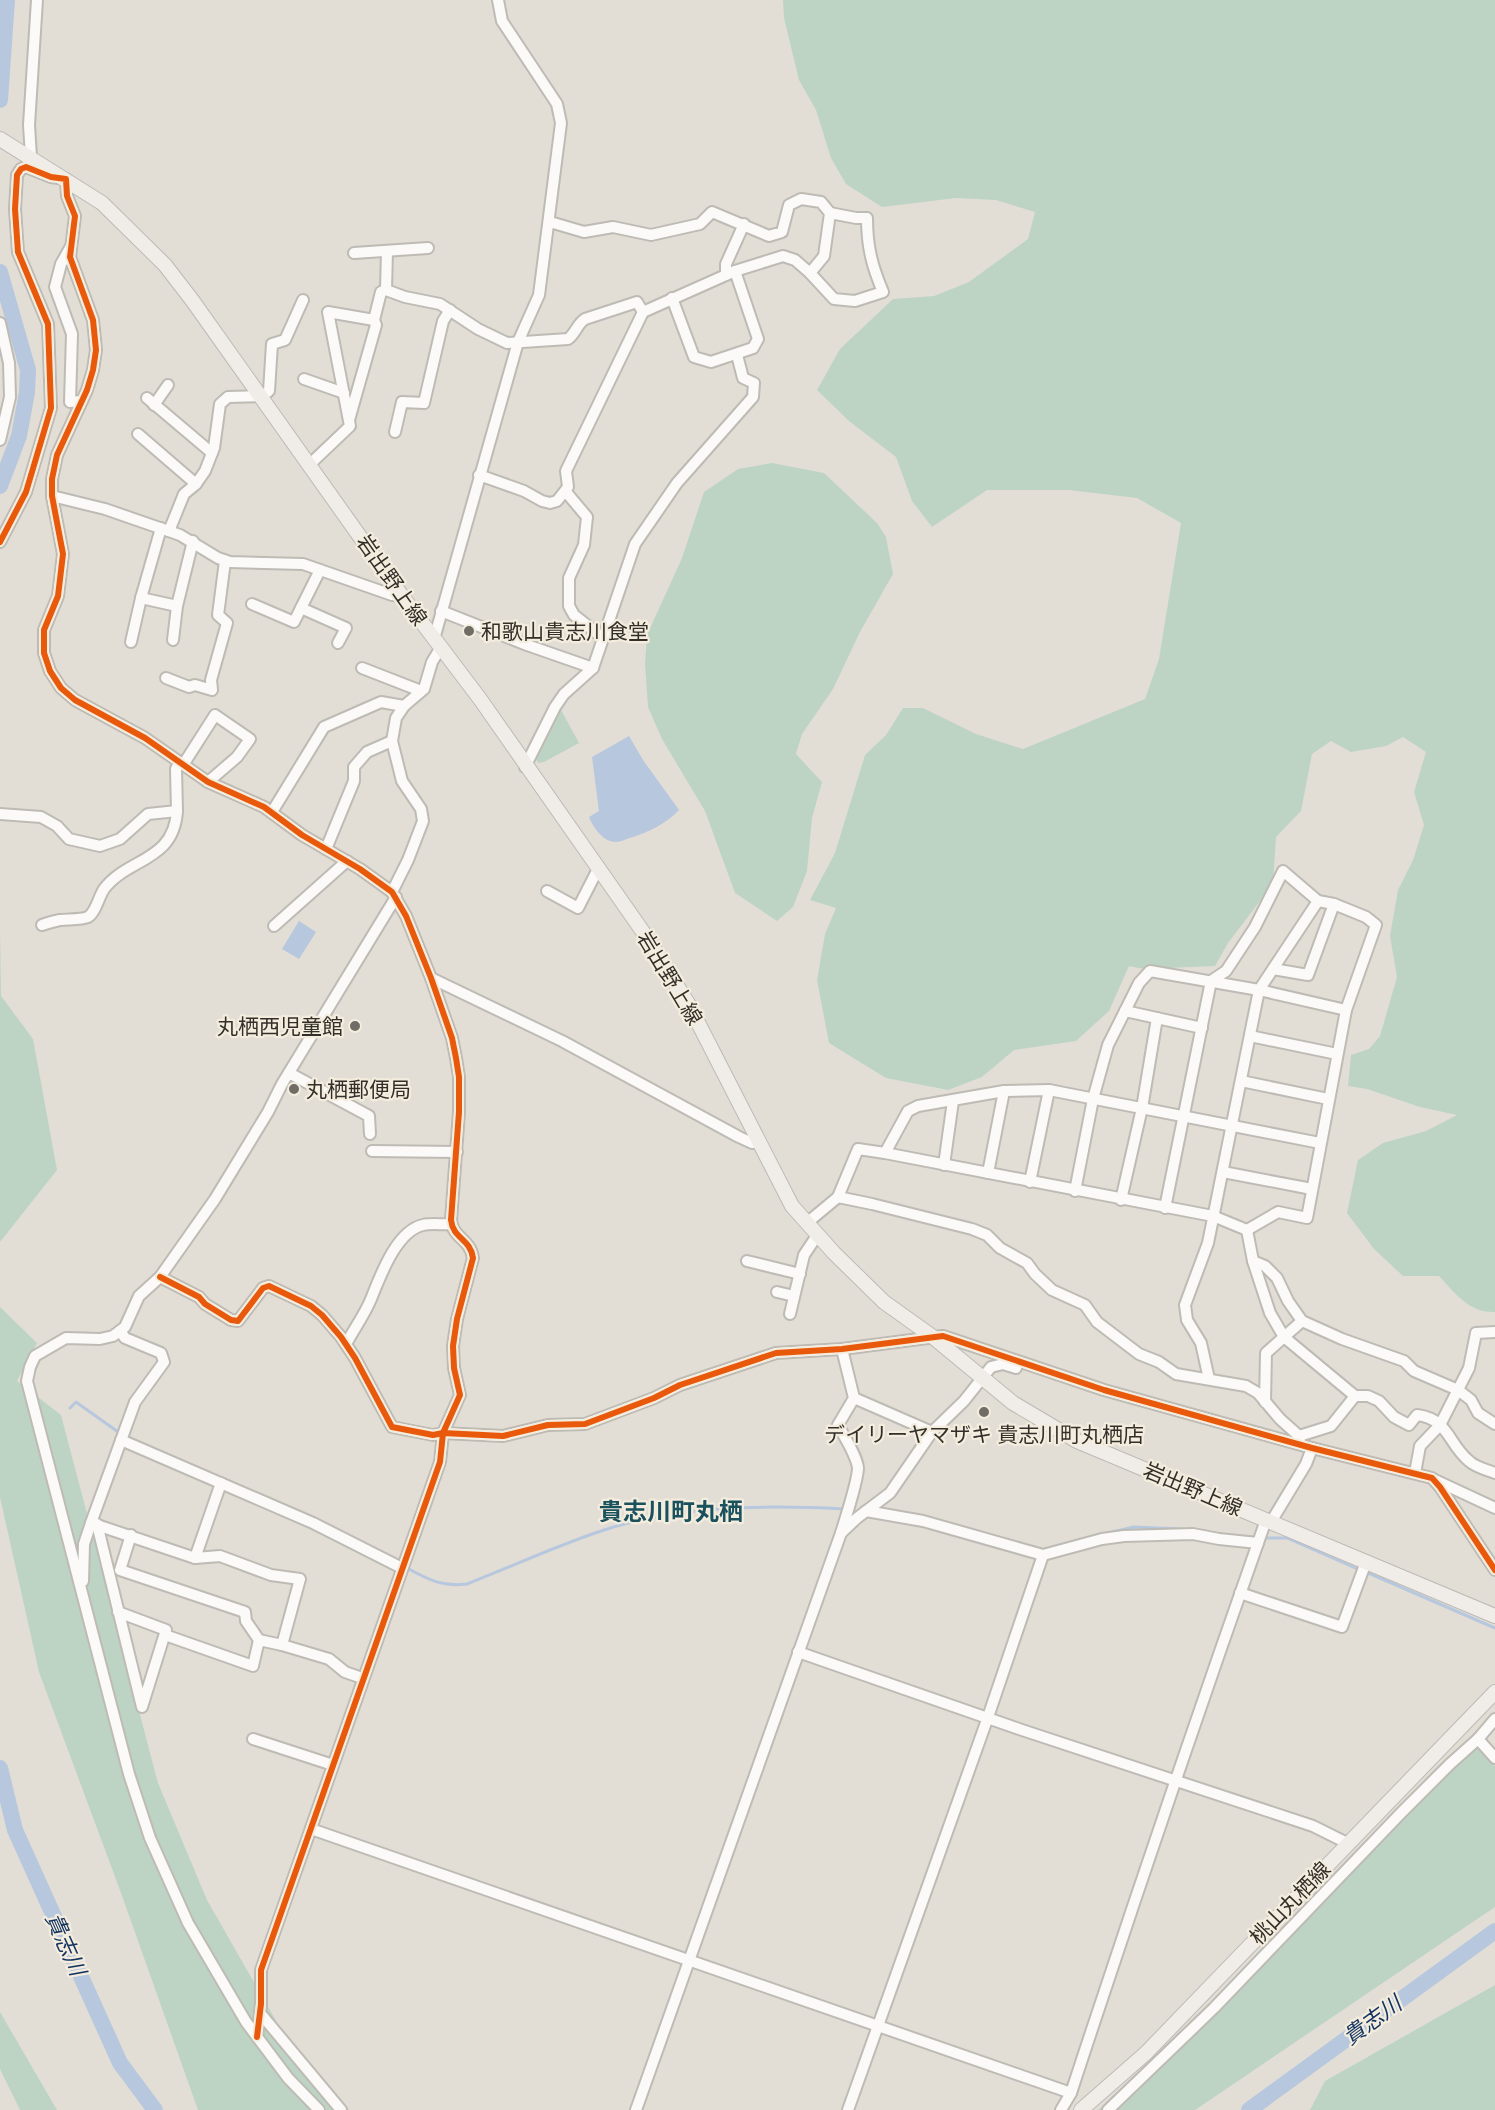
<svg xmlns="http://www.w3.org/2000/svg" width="1495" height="2110" font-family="'Archivo Narrow','Noto Sans JP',sans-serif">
  <rect width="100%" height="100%" fill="#e2ded6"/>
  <!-- green -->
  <g fill="#bdd4c4">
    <path d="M783,0H1495V1312C1469,1313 1455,1293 1439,1276H1403L1374,1249L1347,1213L1358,1160L1383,1143L1426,1131L1457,1115L1420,1107L1367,1089L1348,1086L1351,1055L1369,1049L1380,1036L1397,977L1390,936L1398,890L1413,860L1424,825L1414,792L1426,752L1403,737L1386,746L1351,752L1331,741L1312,754L1301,811L1276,837L1273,884L1228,943L1215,966L1144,969L1129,966L1109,1011L1076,1041L1014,1050L982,1077L948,1090L886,1078L829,1043L817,980L825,934L836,908L810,900L835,853L865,755L886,735L903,708H923L976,734L1023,749L1145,699L1159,659L1181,523L1137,498L1069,490H987L932,527L912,501L896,457L849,421L817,390L840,349L893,299L934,296L969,282L1028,239L1035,212L996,200L956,198L882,207L846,184L831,158L816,110L799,80L784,18Z"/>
    <path d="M772,463L824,473L877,523L886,537L893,574L860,632L833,689L802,734L796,754L822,782L812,818L807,871L793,907L777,921L735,893L705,811L662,739L648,707L645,664L647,635L682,558L704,492L738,469Z"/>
    <path d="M560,708L579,743L544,762L538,763L535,757Z"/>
    <path d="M0,928L1,996L33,1039L57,1170L0,1242Z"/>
    <path d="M0,1307L37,1343L17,1381L61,1415L158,1783L207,1900L283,2033L349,2110H198L121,1893L39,1672L0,1497Z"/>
    <path d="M1470,1738L1495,1766V1907L1195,2110H1098L1150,2066Z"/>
    <path d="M1495,1985V2110H1310L1325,2081Z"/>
    <path d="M0,2012L57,2110H20L0,2069Z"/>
  </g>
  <!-- water -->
  <g fill="#b7c7dd">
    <path d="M629,736L643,760L679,810C665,825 648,832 630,838C626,839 620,842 616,842C603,842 593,827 589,817L599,811L592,757Z"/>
    <path d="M299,921L316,932L299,959L282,949Z"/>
  </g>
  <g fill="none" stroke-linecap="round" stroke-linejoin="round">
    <!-- stream -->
    <g stroke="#b7c7dd" stroke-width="3">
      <path d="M70,1408L76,1402L121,1434"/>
      <path d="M1108,1533L1134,1527L1181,1529"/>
      <path d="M1262,1538H1287L1360,1570"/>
      <path d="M407,1568C429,1580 442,1587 467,1584C513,1566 558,1545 604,1530C681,1505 765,1505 845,1509"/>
      <path d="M1366,1572L1495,1628"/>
    </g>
    <!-- river -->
    <g stroke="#b7c7dd" stroke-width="16">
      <path d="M0,100L7,0"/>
      <path d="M0,272L28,370L27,392L19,436L0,486"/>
      <path d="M0,1768L15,1830L120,2063L155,2110"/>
      <path d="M1249,2110L1495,1931"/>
    </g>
    <defs>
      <g id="minor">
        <path d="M31,157L29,125L37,0"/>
        <path d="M70,248L61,264L55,287L72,334L70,402L82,401"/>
        <path d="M354,253L428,248"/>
        <path d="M810,273L834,299L855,301L883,292C872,266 867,247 867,218H856L830,213"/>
        <path d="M726,275V264L744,224"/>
        <path d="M386,290L387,251"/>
        <path d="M672,298L694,357L711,362L753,348L758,339L735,271"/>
        <path d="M0,323L9,363L10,397L0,440"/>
        <path d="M304,379L344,393"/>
        <path d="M147,398L212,453"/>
        <path d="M154,405L168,385"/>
        <path d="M349,420L376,325L374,320L381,292L386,290L405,297L440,304L478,329L507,343L568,339C576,333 577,324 585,319L637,302L643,312"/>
        <path d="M395,432L402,402L424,403L443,321L450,310"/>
        <path d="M138,434L196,484"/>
        <path d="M310,464L350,426L328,312L374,320"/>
        <path d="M479,475L524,491L542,501L550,503L557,501L568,487L566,471L643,312L735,271L783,256L795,260L810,273L824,256L830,213L821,202L801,199L789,205L782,232L769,236L712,212L700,224L651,235L613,227L584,232L550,222"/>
        <path d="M566,492L587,517L584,545L569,578V606L574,615L603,638"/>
        <path d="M52,496L105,509L180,535L218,558L230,562L303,564L392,595L402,596"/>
        <path d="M169,531L184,494L196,484L205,471L214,448L220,404L228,397L262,396L269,391L272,344L285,340L303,300"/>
        <path d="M0,542L26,492L51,408L48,324L18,252L15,209L17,175L21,169L26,167L51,177L66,179L67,196L75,216L70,257L93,320L96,350L93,370L87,390L57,455L52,479V496L63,554L58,596L44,630V653L50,671L61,688L75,700L145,738L208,782L264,807L302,835L360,869L392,892L406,916L431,978L452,1038L456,1058L459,1077V1112L451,1220C453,1239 470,1238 473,1258L457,1319L453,1346L454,1368L460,1395L443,1433L440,1462L261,1970V2004L257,2037"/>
        <path d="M141,598L177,606"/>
        <path d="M252,604L294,622L320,570"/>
        <path d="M301,608L346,628L338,643"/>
        <path d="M441,611L527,645L593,668"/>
        <path d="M434,639L518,342L539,295L561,123L557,104L502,21L498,0"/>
        <path d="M173,640L177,606L193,541"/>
        <path d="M131,642L141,598L161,528"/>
        <path d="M362,668L421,691"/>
        <path d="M166,678L189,687L195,685L212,690L211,680L227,623L218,615L225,561"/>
        <path d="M183,765L215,715L250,739L237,757L208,782"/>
        <path d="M525,767L555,707L564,694L593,668L635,544L677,483L753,397L754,383L743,378L737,355"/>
        <path d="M272,812L324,727L381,702L404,706"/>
        <path d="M0,814L41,817L57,826L69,839L100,846L120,839L148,814L177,811L176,769L179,763"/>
        <path d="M326,849L354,781V767L367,752L392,741"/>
        <path d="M547,891L578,908L598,869"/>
        <path d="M392,892L408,860L423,821L421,809L402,781L392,741L396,718L404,706L424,689L432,662L441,647"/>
        <path d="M42,925C48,923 54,921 60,920C68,919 81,920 88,917C96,912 99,896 104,889C127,858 174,862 177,811"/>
        <path d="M274,926L347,861"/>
        <path d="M1273,969L1308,975L1334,904"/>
        <path d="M431,978L562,1041L739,1137L752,1143L759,1142"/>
        <path d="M1125,1011L1202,1028"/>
        <path d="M1250,1036L1337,1054"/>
        <path d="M289,1073L369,1116L370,1134"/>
        <path d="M1241,1081L1328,1099"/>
        <path d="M372,1151L457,1152"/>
        <path d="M885,1153L908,1111L918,1106L1004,1091L1049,1090L1320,1143"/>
        <path d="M944,1165L953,1101"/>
        <path d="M1223,1172L1312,1189"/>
        <path d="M988,1173L1004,1091"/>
        <path d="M1030,1182L1049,1090"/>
        <path d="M1075,1191L1093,1099L1108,1045L1139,983L1150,971L1259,990L1346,1010"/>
        <path d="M838,1197L872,1204L972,1229L987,1235L1000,1248L1027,1263L1035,1274L1052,1290L1085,1305L1097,1322L1139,1354L1159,1362L1176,1374L1246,1386L1258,1393L1280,1419L1299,1436L1300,1443"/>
        <path d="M1121,1200L1142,1108L1157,1018"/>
        <path d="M1165,1208L1211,981L1226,971L1255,927L1283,871L1318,901L1334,904L1366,917L1376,925L1346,1010L1307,1218L1278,1212L1247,1230"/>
        <path d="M808,1222L838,1197L858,1149L885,1153L1213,1216L1247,1230"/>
        <path d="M1247,1230L1253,1261L1265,1266L1277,1278L1288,1301L1302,1321L1342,1339L1404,1361L1414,1371L1458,1390L1471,1400L1478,1413L1495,1424"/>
        <path d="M747,1261L800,1274"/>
        <path d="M1253,1261L1270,1313L1284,1337L1355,1396H1368L1379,1401L1394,1417L1409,1425L1417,1415C1449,1419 1448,1444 1469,1461C1475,1467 1487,1470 1495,1473"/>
        <path d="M160,1277L199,1297L205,1304L231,1320L238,1321L263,1288L269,1286L311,1306L322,1315L341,1337L355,1358L392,1427L433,1435L443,1433L503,1436L548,1425L585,1424L654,1398L680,1385L776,1353L842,1349L943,1336L1104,1390L1312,1448L1432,1478L1440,1487L1495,1570"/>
        <path d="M777,1292L794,1296"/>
        <path d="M790,1314L804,1255L818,1234"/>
        <path d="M120,1331L125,1338L161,1353L164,1362L135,1402L91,1523L195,1558L220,1556L271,1575L300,1579L282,1645L329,1659L345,1672L362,1678"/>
        <path d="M346,1344C354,1329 365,1314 371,1299C380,1277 396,1231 423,1225C432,1223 443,1225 451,1224"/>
        <path d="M1209,1379L1201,1343L1187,1320L1185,1305L1208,1243L1259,990L1318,901"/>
        <path d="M854,1398L932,1432"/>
        <path d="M1265,1402L1266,1353L1302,1321"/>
        <path d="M1299,1436L1331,1426L1355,1396"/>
        <path d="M121,1440L313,1523L402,1568"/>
        <path d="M1415,1473L1420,1446L1440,1425L1469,1368L1476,1333L1495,1332"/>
        <path d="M1435,1480L1495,1508"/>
        <path d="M866,1511L923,1521L1043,1555L1102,1539L1124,1536L1193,1534L1219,1539L1258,1543"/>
        <path d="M1271,1522L1306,1464L1312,1448"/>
        <path d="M97,1524L142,1707L166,1630L118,1612"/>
        <path d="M841,1533L857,1518L890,1493L932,1432L964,1401L991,1367L1003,1364L1016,1368"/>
        <path d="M131,1535L120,1570L245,1612L246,1621L259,1640"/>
        <path d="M195,1558L221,1483"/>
        <path d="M83,1581L84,1544L91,1523"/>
        <path d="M1240,1593L1342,1627L1366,1562"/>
        <path d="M165,1635L253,1666L259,1640L282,1645"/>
        <path d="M798,1652L1022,1730L1313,1826L1347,1843"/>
        <path d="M253,1739L333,1765"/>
        <path d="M1478,1739L1495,1758"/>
        <path d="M311,1829L1071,2093"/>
        <path d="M260,2013L341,2110"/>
        <path d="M319,2110L288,2078L246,2022L188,1923L150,1838L129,1774L27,1381L30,1367L35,1356L66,1338L100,1339L113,1336L125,1327L139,1296L160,1277L215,1199L268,1112L282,1084L396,897"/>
        <path d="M636,2110L841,1533C845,1520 858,1480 858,1468C857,1456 844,1436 838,1425L854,1398L842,1349"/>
        <path d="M848,2110L988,1717L1043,1555"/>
        <path d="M1061,2110L1071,2093C1134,1901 1199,1710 1266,1520"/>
        <path d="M1108,2110L1214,2008L1401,1813L1450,1764L1478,1739L1495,1719"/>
      </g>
      <g id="major">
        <path d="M0,139L102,203L165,265L192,300L402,596L480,699L648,939L689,1005L792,1206L834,1253L884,1302L933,1337L1013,1403L1077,1441L1495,1616"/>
        <path d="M1081,2110L1146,2053L1495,1692"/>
      </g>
    </defs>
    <!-- minor casing -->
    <use href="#minor" stroke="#bdbbb4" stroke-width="14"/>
    <!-- major casing -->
    <use href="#major" stroke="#bcbab6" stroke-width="16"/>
    <!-- minor -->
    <use href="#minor" stroke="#fbfaf9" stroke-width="10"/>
    <!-- major -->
    <use href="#major" stroke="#f0ece7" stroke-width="14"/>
    <defs>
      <g id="cycleway">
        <path d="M0,542L26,492L51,408L48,324L18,252L15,209L17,175L21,169L26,167L51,177L66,179L67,196L75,216L70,257L93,320L96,350L93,370L87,390L57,455L52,479V496L63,554L58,596L44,630V653L50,671L61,688L75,700L145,738L208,782L264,807L302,835L360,869L392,892L406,916L431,978L452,1038L456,1058L459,1077V1112L451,1220C453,1239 470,1238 473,1258L457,1319L453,1346L454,1368L460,1395L443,1433L440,1462L261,1970V2004L257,2037"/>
        <path d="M160,1277L199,1297L205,1304L231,1320L238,1321L263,1288L269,1286L311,1306L322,1315L341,1337L355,1358L392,1427L433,1435L443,1433L503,1436L548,1425L585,1424L654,1398L680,1385L776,1353L842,1349L943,1336L1104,1390L1312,1448L1432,1478L1440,1487L1495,1570"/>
      </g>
    </defs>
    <!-- cycleway casing -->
    <use href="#cycleway" stroke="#f4edde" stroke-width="10"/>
    <!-- cycleway -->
    <use href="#cycleway" stroke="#e8590c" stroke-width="6"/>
  </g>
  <!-- markers -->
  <g fill="#706c66" stroke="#f4edde" stroke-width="2">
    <circle cx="469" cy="631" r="6"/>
    <circle cx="355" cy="1026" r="6"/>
    <circle cx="294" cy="1089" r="6"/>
    <circle cx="984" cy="1412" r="6"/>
  </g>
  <g text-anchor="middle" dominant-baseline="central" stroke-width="4.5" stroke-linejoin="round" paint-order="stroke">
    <!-- street labels -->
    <g font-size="21" fill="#322f2a" stroke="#f4edde">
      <text transform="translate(392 580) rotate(55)">岩出野上線</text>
      <text transform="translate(670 978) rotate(59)">岩出野上線</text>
      <text transform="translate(1193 1489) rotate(23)">岩出野上線</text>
      <text transform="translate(1290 1903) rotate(-46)">桃山丸栖線</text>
    </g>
    <!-- poi labels -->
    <g font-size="21" fill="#322f2a" stroke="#f4edde" text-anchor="start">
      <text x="481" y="631">和歌山貴志川食堂</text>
      <text x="343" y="1026" text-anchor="end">丸栖西児童館</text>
      <text x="306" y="1089">丸栖郵便局</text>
      <text x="984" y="1434" text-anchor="middle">デイリーヤマザキ 貴志川町丸栖店</text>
    </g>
    <!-- water labels -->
    <g font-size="22" font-style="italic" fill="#143561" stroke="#f4edde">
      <text transform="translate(66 1944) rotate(66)">貴志川</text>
      <text transform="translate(1372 2020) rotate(-36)">貴志川</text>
    </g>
    <!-- quarter labels -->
    <g font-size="24" font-weight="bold" fill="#19515d" stroke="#f4edde">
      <text x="671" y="1511">貴志川町丸栖</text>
    </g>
  </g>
</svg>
